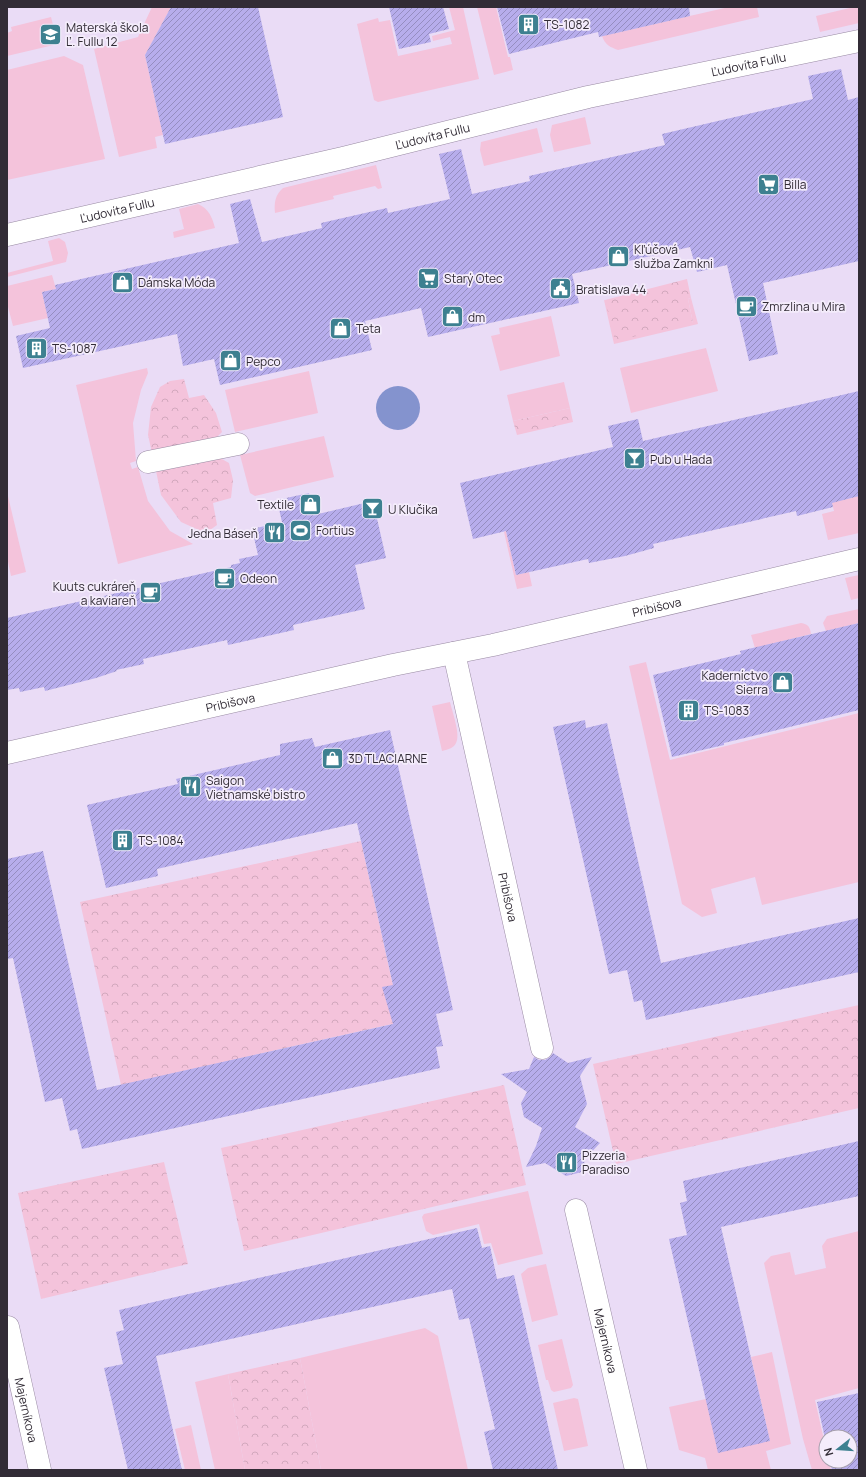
<svg xmlns="http://www.w3.org/2000/svg" width="866" height="1477" font-family="Manrope,sans-serif">
  <defs>
    <pattern id="park-crowns" width="20" height="18" patternUnits="userSpaceOnUse"><rect width="20" height="18" fill="#f4c3db"/><path d="M2 6a3 3 0 1 1 6 0M12 15a3 3 0 1 1 6 0" fill="none" stroke="#d2a8bd"/></pattern>
    <pattern id="building-hatch" width="6" height="6" patternUnits="userSpaceOnUse"><rect width="6" height="6" fill="#b7adec"/><path d="M-1 1l2-2M0 6l6-6M5 7l2-2" fill="none" stroke="#958dc0"/></pattern>
  </defs>
  <rect width="100%" height="100%" fill="#eadcf6"/>
  <!-- grass -->
  <g fill="#f4c3db">
    <path d="M152,7H171L145,55L163,135L155,137L157,148L119,157L94,49L138,37Z"/>
    <path d="M449,7H463L479,79L378,102L374,100L357,24L378,18L379,22L390,20L398,56L452,44L450,37L433,41L432,36L455,30Z"/>
    <path d="M477,7H496L508,57H510L513,70L494,75Z"/>
    <path d="M729,7H757L759,17L618,50C610,47 605,45 602,36Z"/>
    <path d="M854,7H859V23L820,32L816,16Z"/>
    <path d="M51,17L58,44L7,56V33L12,31L11,27Z"/>
    <path d="M64,56L83,65L105,159L7,180V70Z"/>
    <path d="M585,117L591,144L554,152L550,135L552,125Z"/>
    <path d="M537,128L543,152L484,166L480,150L481,142Z"/>
    <path d="M376,165L382,188L378,189L375,186L333,196L334,199L275,213C274,203 275,195 283,188Z"/>
    <path d="M198,204C209,209 212,217 215,228L174,238L173,232L184,229L179,209Z"/>
    <path d="M59,238L65,242L68,253L66,262L7,277V273L53,261L48,241Z"/>
    <path d="M52,275L56,289L42,292L48,318L13,326L7,303V286Z"/>
    <path d="M691,298L698,324L614,344L604,300L693,323L688,299Z"/>
    <path d="M551,316L560,356L500,371L491,336L500,334L499,328Z"/>
    <path d="M706,348L718,391L631,413L620,368Z"/>
    <path d="M147,368L148,373L141,390L133,423L136,461L130,463L132,469L138,467L148,501L170,531L193,544L118,564L76,385Z"/>
    <path d="M309,371L318,413L235,432L225,390Z"/>
    <path d="M564,382L570,408L513,421L507,395Z"/>
    <path d="M324,436L334,477L255,496L250,493L240,455Z"/>
    <path d="M7,492L26,572L11,576L7,557Z"/>
    <path d="M830,495L843,500L859,496V533L828,540L822,514L834,511Z"/>
    <path d="M506,531L516,575L529,572L532,586L517,589L504,532Z"/>
    <path d="M859,575V598L851,600L845,578Z"/>
    <path d="M859,609V623L826,631L823,623L827,616Z"/>
    <path d="M801,623C808,624 810,627 811,634L755,648L751,635Z"/>
    <path d="M646,662L670,760L859,713V882L762,905L755,877L711,889L717,913L702,917L682,904L629,666Z"/>
    <path d="M450,702C452,711 461,735 456,743C454,748 447,750 442,751L432,706Z"/>
    <path d="M528,1191L543,1254L498,1265L491,1243L484,1244L479,1224L433,1235L426,1231L422,1217L424,1214Z"/>
    <path d="M859,1231V1388L815,1400L826,1449V1461H829L831,1470H812L803,1439L764,1263L771,1256L790,1252L795,1275L826,1268L822,1246L827,1239Z"/>
    <path d="M546,1264L558,1315L532,1322L521,1274L528,1268Z"/>
    <path d="M425,1328L438,1336L468,1470H321L300,1358Z"/>
    <path d="M562,1339L573,1385L571,1388L554,1392L551,1390L548,1380H546L538,1345Z"/>
    <path d="M772,1352L791,1444L766,1451L771,1470H708L705,1458L679,1450L669,1407L706,1399L770,1441L751,1357Z"/>
    <path d="M228,1374L245,1470H215L195,1382Z"/>
    <path d="M574,1398L578,1399L588,1446L564,1451L553,1403Z"/>
    <path d="M191,1425L201,1470H185L175,1429Z"/>
  </g>
  <!-- park -->
  <g fill="url(#park-crowns)">
    <path d="M687,279L691,298L688,299L693,323L615,341L605,300Z"/>
    <path d="M184,379L189,398L204,395L216,413L222,432L210,444L152,453L148,435L151,407L160,387L170,381Z"/>
    <path d="M570,408L573,422L517,435L513,421Z"/>
    <path d="M213,454L229,463L233,480L231,498L213,503L217,525L210,530L201,531L181,522L161,495L156,471Z"/>
    <path d="M361,841L401,1022L121,1085L80,902Z"/>
    <path d="M859,1005V1108L616,1164L593,1064Z"/>
    <path d="M504,1085L526,1185L244,1251L221,1148Z"/>
    <path d="M164,1162L188,1264L41,1299L18,1193Z"/>
    <path d="M300,1358L321,1470H245L228,1374Z"/>
  </g>
  <!-- water -->
  <circle fill="#8493ce" cx="398" cy="408" r="22"/>
  <!-- building -->
  <g fill="url(#building-hatch)">
    <path d="M171,7H258L283,117L165,144L145,55Z"/>
    <path d="M389,7H443L449,29L429,34L431,42L399,49Z"/>
    <path d="M497,7H689L690,16L599,37L598,32L509,54Z"/>
    <path d="M841,69L848,100L859,97V261L763,283L778,354L749,361L727,265L697,272L690,247L572,274L579,303L428,337L421,308L365,321L372,350L220,385L214,359L183,366L177,334L23,368L16,336L50,328L42,292L56,289L55,285L239,243L230,204L250,199L262,242L322,228L321,223L387,208L388,213L450,199L439,154L461,149L472,194L530,181L529,176L665,145L662,134L813,99L808,76Z"/>
    <path d="M859,391V496L832,503L833,507L797,516L796,511L653,544L654,548L625,556L589,563L588,559L516,575L506,531L473,539L460,483L613,447L608,426L638,419L643,441Z"/>
    <path d="M309,493L314,515L373,501L386,558L355,565L365,609L293,625L294,630L228,645L227,640L143,659L144,664L116,670L117,671L96,678L45,691L44,687L20,692L19,688L7,690V618L231,567V565L240,563L239,559L258,555L252,529L282,522L277,500Z"/>
    <path d="M859,623V710L724,743V745L672,757L653,675L741,654L740,651Z"/>
    <path d="M585,720L586,728L607,723L661,963L859,918V972L646,1020L642,1000L634,1002L627,970L609,974L553,727Z"/>
    <path d="M390,730L453,1010L436,1014L443,1046L436,1047L440,1068L82,1149L77,1129L70,1131L62,1098L45,1102L13,958L7,959V859L43,851L97,1090L393,1024L382,987L393,985L357,823L157,869L158,876L106,888L87,805L178,784L176,779L280,755V744L312,738L315,747Z"/>
    <path d="M553,1053L568,1063L592,1057L580,1076L587,1104L575,1127L600,1143L584,1160L586,1171L566,1176L545,1163L526,1167L536,1146L542,1128L524,1117L521,1103L527,1092L501,1074L529,1069L534,1057L539,1060H545L550,1057Z"/>
    <path d="M859,1141V1196L721,1227L770,1441L718,1453L669,1239L687,1235L680,1203L687,1201L683,1181Z"/>
    <path d="M477,1228L482,1248L490,1246L497,1279L514,1275L558,1470H493L484,1432L495,1429L469,1318L459,1320L452,1289L156,1356L182,1470H128L104,1368L123,1364L116,1332L124,1330L119,1310Z"/>
    <path d="M859,1393V1470H832L830,1461H850V1437H826V1443L817,1402Z"/>
  </g>
  <g fill="none" stroke-linecap="round" stroke-linejoin="round">
    <defs>
      <g id="street">
        <path id="s1" d="M7,235L343,158L588,97L859,41"/>
        <path d="M148,462L238,444"/>
        <path id="s2" d="M454,653L542,1048"/>
        <path id="s3" d="M7,753L393,665L493,645L859,559"/>
        <path id="s4" d="M576,1210L636,1470"/>
        <path id="s5" d="M8,1327L40,1470"/>
      </g>
    </defs>
    <!-- street casing -->
    <use href="#street" stroke="#988aa2" stroke-width="23"/>
    <!-- street -->
    <use href="#street" stroke="#fff" stroke-width="22"/>
  </g>
  <!-- icons -->
  <defs>
    <symbol id="building-square" viewBox="-11 -11 22 22"><rect x="-9" y="-9" width="18" height="18" rx="4" fill="#3d8090" stroke="#f4ecfb"/><path d="M-4-6H4V6H1V3H-1V6H-4ZM-2.5-4.3h1.7v1.8h-1.7ZM.8-4.3h1.7v1.8H.8ZM-2.5-1h1.7V.8h-1.7ZM.8-1h1.7V.8H.8Z" fill="#fff"/></symbol>
    <symbol id="school-square" viewBox="-11 -11 22 22"><rect x="-9" y="-9" width="18" height="18" rx="4" fill="#3d8090" stroke="#f4ecfb"/><path d="M0-5L7-2L0 1L-7-2ZM-4 1L0 2.5L4 1V4Q0 6-4 4Z" fill="#fff"/></symbol>
    <symbol id="supermarket-square" viewBox="-11 -11 22 22"><rect x="-9" y="-9" width="18" height="18" rx="4" fill="#3d8090" stroke="#f4ecfb"/><path d="M-6-5.5h2.5l.6 2H6L4.5 2H-2.5L-4.4-4H-6ZM-1.5 3.2a1.3 1.3 0 1 0 .1 0ZM3 3.2a1.3 1.3 0 1 0 .1 0Z" fill="#fff"/></symbol>
    <symbol id="shop-square" viewBox="-11 -11 22 22"><rect x="-9" y="-9" width="18" height="18" rx="4" fill="#3d8090" stroke="#f4ecfb"/><path d="M-5-2.5h2.3a2.7 3.5 0 0 1 5.4 0H5L5.5 6h-11ZM-1.5-2.5h3a1.5 2.3 0 0 0-3 0Z" fill="#fff"/></symbol>
    <symbol id="civic-square" viewBox="-11 -11 22 22"><rect x="-9" y="-9" width="18" height="18" rx="4" fill="#3d8090" stroke="#f4ecfb"/><path d="M-.6-6.5H3V-4.5H.6V-3L4-1V1h2V6H-6V1h2V-1L-.6-3ZM-1.2 2.5V6h2.4V2.5Z" fill="#fff"/></symbol>
    <symbol id="cafe-square" viewBox="-11 -11 22 22"><rect x="-9" y="-9" width="18" height="18" rx="4" fill="#3d8090" stroke="#f4ecfb"/><path d="M-5.5-4.5H6V0H3Q3 3.5 0 3.5H-2.5Q-5.5 3.5-5.5 0ZM3-3.2v2h1.7v-2ZM-6 4.5H4V6H-6Z" fill="#fff"/></symbol>
    <symbol id="bar-square" viewBox="-11 -11 22 22"><rect x="-9" y="-9" width="18" height="18" rx="4" fill="#3d8090" stroke="#f4ecfb"/><path d="M-6-5H6L.8 .8V4.5H3.5V6h-7V4.5H-.8V.8Z" fill="#fff"/></symbol>
    <symbol id="stadium-square" viewBox="-11 -11 22 22"><rect x="-9" y="-9" width="18" height="18" rx="4" fill="#3d8090" stroke="#f4ecfb"/><path d="M0-5a6.5 5 0 1 0 0 10a6.5 5 0 1 0 0-10ZM-3.5-1.8h7v3.6h-7Z" fill="#fff"/></symbol>
    <symbol id="restaurant-square" viewBox="-11 -11 22 22"><rect x="-9" y="-9" width="18" height="18" rx="4" fill="#3d8090" stroke="#f4ecfb"/><path d="M-5-6h1v4h1v-4h1v4h1v-4h1v5L-1.5 .5V6h-2V.5L-5-1ZM5-6V6H3V1.5H1.5Q1.5-4 5-6Z" fill="#fff"/></symbol>
  </defs>
  <g fill-rule="evenodd">
    <use href="#building-square" x="516" y="12" width="25" height="25"/>
    <use href="#school-square" x="38" y="22" width="25" height="25"/>
    <use href="#supermarket-square" x="756" y="172" width="25" height="25"/>
    <use href="#shop-square" x="606" y="244" width="25" height="25"/>
    <use href="#supermarket-square" x="416" y="266" width="25" height="25"/>
    <use href="#shop-square" x="110" y="270" width="25" height="25"/>
    <use href="#civic-square" x="548" y="276" width="25" height="25"/>
    <use href="#cafe-square" x="734" y="294" width="25" height="25"/>
    <use href="#shop-square" x="440" y="304" width="25" height="25"/>
    <use href="#shop-square" x="328" y="316" width="25" height="25"/>
    <use href="#building-square" x="24" y="336" width="25" height="25"/>
    <use href="#shop-square" x="218" y="348" width="25" height="25"/>
    <use href="#bar-square" x="622" y="446" width="25" height="25"/>
    <use href="#shop-square" x="298" y="492" width="25" height="25"/>
    <use href="#bar-square" x="360" y="496" width="25" height="25"/>
    <use href="#stadium-square" x="288" y="518" width="25" height="25"/>
    <use href="#restaurant-square" x="262" y="520" width="25" height="25"/>
    <use href="#cafe-square" x="212" y="566" width="25" height="25"/>
    <use href="#cafe-square" x="138" y="580" width="25" height="25"/>
    <use href="#shop-square" x="770" y="670" width="25" height="25"/>
    <use href="#building-square" x="676" y="698" width="25" height="25"/>
    <use href="#shop-square" x="320" y="746" width="25" height="25"/>
    <use href="#restaurant-square" x="178" y="774" width="25" height="25"/>
    <use href="#building-square" x="110" y="828" width="25" height="25"/>
    <use href="#restaurant-square" x="554" y="1150" width="25" height="25"/>
  </g>
  <g text-anchor="middle" dominant-baseline="central" stroke-width="3.5" stroke-linejoin="round" paint-order="stroke">
    <!-- poi labels -->
    <g font-size="12" fill="#322c36" stroke="#f4ecfb" text-anchor="start">
      <text x="544" y="24">TS-1082</text>
      <text x="66" y="27">Materská škola<tspan x="66" dy="14">Ľ. Fullu 12</tspan></text>
      <text x="784" y="184">Billa</text>
      <text x="634" y="249">Kľúčová<tspan x="634" dy="14">služba Zamkni</tspan></text>
      <text x="444" y="278">Starý Otec</text>
      <text x="138" y="282">Dámska Móda</text>
      <text x="576" y="289">Bratislava 44</text>
      <text x="762" y="306">Zmrzlina u Mira</text>
      <text x="468" y="317">dm</text>
      <text x="356" y="328">Teta</text>
      <text x="52" y="348">TS-1087</text>
      <text x="246" y="361">Pepco</text>
      <text x="650" y="459">Pub u Hada</text>
      <text x="294" y="504" text-anchor="end">Textile</text>
      <text x="388" y="509">U Klučika</text>
      <text x="316" y="530">Fortius</text>
      <text x="258" y="533" text-anchor="end">Jedna Báseň</text>
      <text x="240" y="578">Odeon</text>
      <text x="136" y="586" text-anchor="end">Kuuts cukráreň<tspan x="136" dy="14">a kaviareň</tspan></text>
      <text x="768" y="675" text-anchor="end">Kaderníctvo<tspan x="768" dy="14">Sierra</tspan></text>
      <text x="704" y="710">TS-1083</text>
      <text x="348" y="758">3D TLACIARNE</text>
      <text x="206" y="780">Saigon<tspan x="206" dy="14">Vietnamské bistro</tspan></text>
      <text x="138" y="840">TS-1084</text>
      <text x="582" y="1155">Pizzeria<tspan x="582" dy="14">Paradiso</tspan></text>
    </g>
    <!-- street labels -->
    <g font-size="12" fill="#322c36" stroke="#f4ecfb">
      <text stroke="none"><textPath href="#s1" startOffset="761">Ľudovíta Fullu</textPath></text>
      <text stroke="none"><textPath href="#s1" startOffset="437">Ľudovíta Fullu</textPath></text>
      <text stroke="none"><textPath href="#s1" startOffset="113">Ľudovíta Fullu</textPath></text>
      <text stroke="none"><textPath href="#s3" startOffset="666">Pribišova</textPath></text>
      <text stroke="none"><textPath href="#s3" startOffset="229">Pribišova</textPath></text>
      <text stroke="none"><textPath href="#s2" startOffset="250">Pribišova</textPath></text>
      <text stroke="none"><textPath href="#s4" startOffset="134">Majerníkova</textPath></text>
      <text stroke="none"><textPath href="#s5" startOffset="85">Majerníkova</textPath></text>
    </g>
  </g>
  <!-- border -->
  <rect width="866" height="1477" fill="none" stroke="#322c36" stroke-width="16"/>
  <!-- north arrow -->
  <g transform="translate(838 1449) rotate(253)"><circle r="19" fill="#f4ecfb" stroke="#a69fac"/>
  <path d="M0-3L7 15L0 10L-7 15Z" fill="#3d8090"/>
  <text y="-6" font-size="11" font-weight="bold" text-anchor="middle" fill="#322c36">N</text>
  </g>
</svg>
